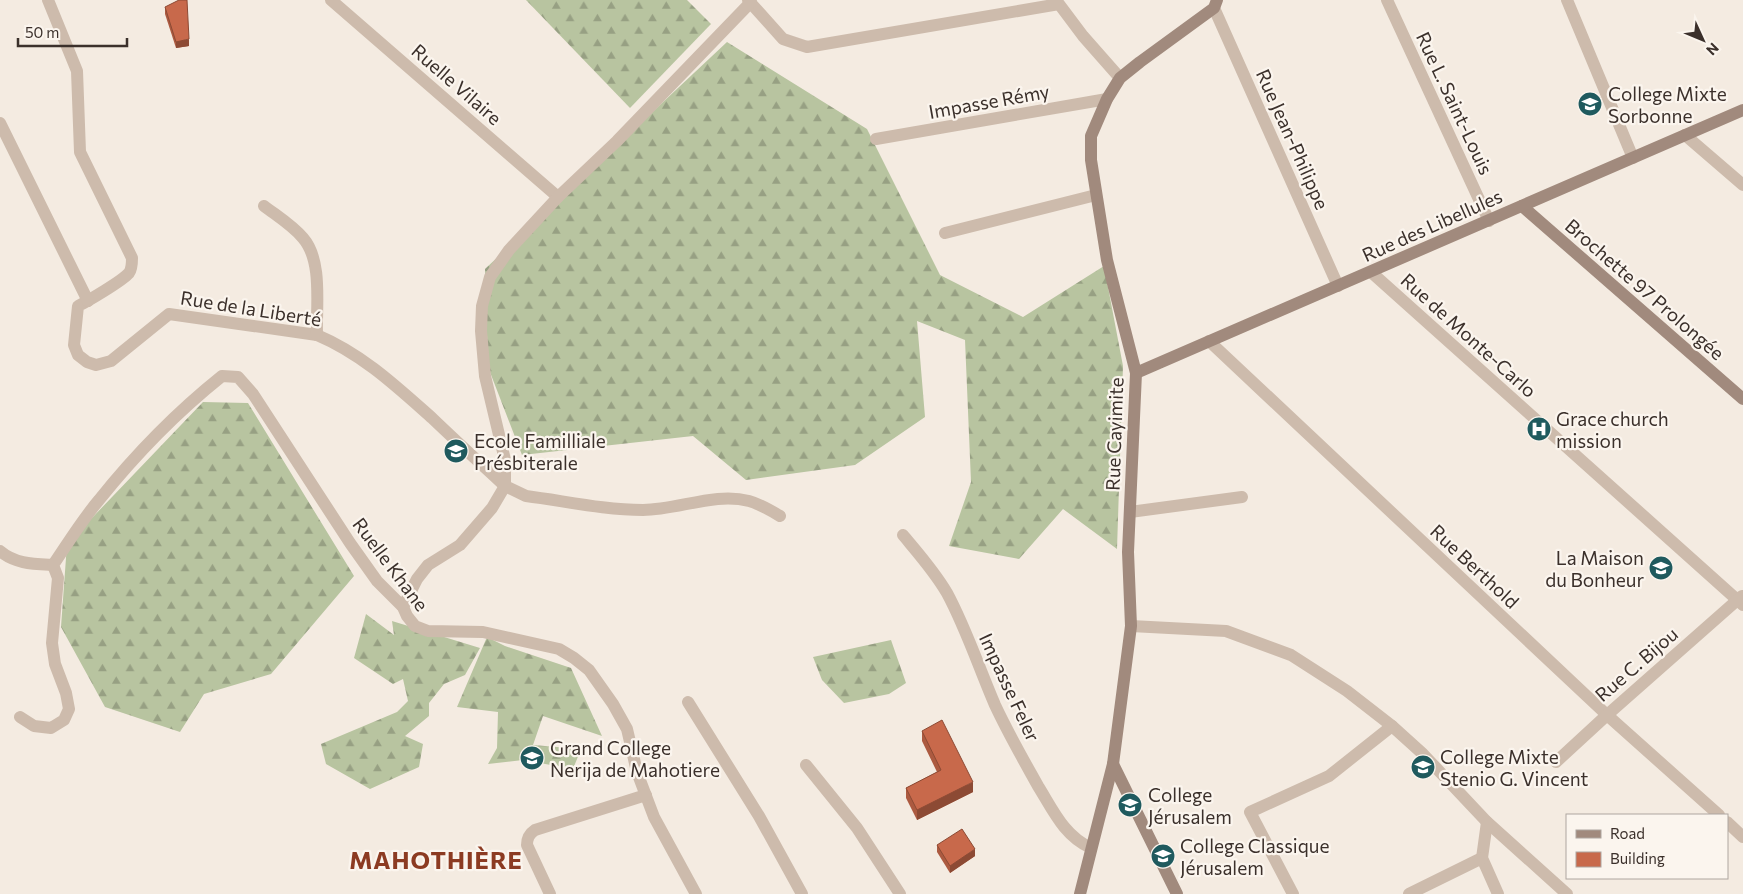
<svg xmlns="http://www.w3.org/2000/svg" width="1743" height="894" font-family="Commissioner,sans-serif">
  <defs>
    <pattern id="forest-firs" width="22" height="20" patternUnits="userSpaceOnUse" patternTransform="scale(1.25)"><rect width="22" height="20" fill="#b8c4a0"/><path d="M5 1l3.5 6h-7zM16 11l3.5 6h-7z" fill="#97a083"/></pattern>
  </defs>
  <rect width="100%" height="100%" fill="#f4ebe1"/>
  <!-- forest -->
  <g fill="url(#forest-firs)">
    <path d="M526,0H687L711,24L630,108Z"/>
    <path d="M727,42L867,129L940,275L1023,317L1104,266L1123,366L1117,549L1063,509L1019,559L949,546L971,482L965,340L917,321L925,417L855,465L746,480L693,436L522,455L488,367L485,269Z"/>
    <path d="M203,402L248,403L354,576L271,674L204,694L180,732L105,707L61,627L67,544Z"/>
    <path d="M366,614L394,635L392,621L480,648L465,675L444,684L429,703V716L405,736L423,744L419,767L370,789L326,764L321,744L397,712L408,701L403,679L393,684L354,658Z"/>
    <path d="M487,637L505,646L571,668L602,736L543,716L533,745L581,749L573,769L523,760L488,764L497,748L498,712L457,707Z"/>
    <path d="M891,640L906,683L889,694L844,703L822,680L813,657Z"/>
  </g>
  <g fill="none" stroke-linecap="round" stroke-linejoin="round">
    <!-- street -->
    <g stroke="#cdbbac" stroke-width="12">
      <path d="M48,0L77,71L80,152L132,258C132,263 132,269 129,273C122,281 88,301 78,306L74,345L78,355L87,362L96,365L111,361L169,314L317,335C362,354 396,386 432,418C456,441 481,464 505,486L526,496C565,501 604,510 643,510C678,510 715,492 749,501C760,504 770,510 780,516"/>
      <path d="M331,0L558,197"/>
      <path d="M748,0L783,39L807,47L1059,4L1083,36L1120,78"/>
      <path d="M1387,0L1489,221"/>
      <path d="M1567,0L1633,158"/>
      <path d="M1214,8L1338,286"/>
      <path d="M0,123L88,301"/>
      <path d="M1685,135L1743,185"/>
      <path d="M876,139L1107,99"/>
      <path d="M264,206C277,216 292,225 303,238C323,261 316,306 317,335"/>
      <path d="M945,233L1096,195"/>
      <path d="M1371,272L1743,605"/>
      <path d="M1209,341L1607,715L1719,815"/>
      <path d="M1130,512L1242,497"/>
      <path d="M903,535C918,553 935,572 947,593C966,628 979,668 995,705C1008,733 1023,759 1038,786C1053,810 1064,836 1091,848"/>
      <path d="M0,551C15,564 34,564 53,565"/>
      <path d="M403,607L417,579L428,565L460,545L492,508L505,486V460L485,376L481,331L482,306L490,277L509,250L558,197L617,141L751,2"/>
      <path d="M1131,626L1226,631L1291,655L1347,691L1392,726L1423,754L1487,822L1567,894"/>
      <path d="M688,702L759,816L802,894"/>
      <path d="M20,717L34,726L51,728L64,720L69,709L66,693L55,664L52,643L58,578L53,565C68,543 82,520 99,500C135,455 177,412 222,376L238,377L253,394L350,543L377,581L403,607L407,616L415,626L428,631L483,632L559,649L574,658L589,670L613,704L627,729L637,772L654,817L696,894"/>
      <path d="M1556,762L1607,715L1742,596"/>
      <path d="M806,765L857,828L900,894"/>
      <path d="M1487,822L1482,858L1498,894"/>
      <path d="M1727,822L1743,837"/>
      <path d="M550,894L527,845C527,838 529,834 535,830L646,795"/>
      <path d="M1293,894L1250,812L1329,776L1392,726"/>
      <path d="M1409,894L1482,858"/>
    </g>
    <!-- secondary -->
    <g stroke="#a18a7d" stroke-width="12">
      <path d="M1522,206L1743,399"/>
      <path d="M1136,373L1743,110"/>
      <path d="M1113,764L1177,894"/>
      <path d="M1080,894L1113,764L1131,626L1128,552L1136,373L1107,260L1091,160V136L1107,99L1120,78L1140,62L1214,8L1217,0"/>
    </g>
  </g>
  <!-- wall -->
  <g fill="#ac5a40">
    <path d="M165,7L189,46L176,48L165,14Z"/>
    <path d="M922,731L973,792L917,820L906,798V788L937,772L922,741Z"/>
    <path d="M937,845L975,856L950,873L937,852Z"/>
  </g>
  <!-- shaded-wall -->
  <g fill="#8c4a34">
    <path d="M189,39V46L176,48V42Z"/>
    <path d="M973,782V792L917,820V810Z"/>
    <path d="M975,849V856L950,873V866Z"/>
  </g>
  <!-- building -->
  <g fill="#c8694b" stroke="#8c4a34">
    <path d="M179,0H187L189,39L176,42L165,7Z"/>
    <path d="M942,720L973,782L917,810L906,788L941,770L922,731Z"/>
    <path d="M962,829L975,849L950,866L937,845Z"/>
  </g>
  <!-- icons -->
  <defs>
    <symbol id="school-disc" viewBox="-11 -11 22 22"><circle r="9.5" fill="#1f5a5e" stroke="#fbf5ee"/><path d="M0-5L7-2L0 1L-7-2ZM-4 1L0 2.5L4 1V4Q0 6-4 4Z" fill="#fff"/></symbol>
    <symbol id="hospital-disc" viewBox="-11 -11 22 22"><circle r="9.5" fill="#1f5a5e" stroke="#fbf5ee"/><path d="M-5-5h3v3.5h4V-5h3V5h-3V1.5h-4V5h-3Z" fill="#fff"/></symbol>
  </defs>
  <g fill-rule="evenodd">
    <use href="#school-disc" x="1576" y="90" width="28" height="28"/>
    <use href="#hospital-disc" x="1525" y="415" width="28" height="28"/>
    <use href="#school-disc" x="442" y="437" width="28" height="28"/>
    <use href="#school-disc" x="1647" y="554" width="28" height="28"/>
    <use href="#school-disc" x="518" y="744" width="28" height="28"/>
    <use href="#school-disc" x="1409" y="753" width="28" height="28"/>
    <use href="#school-disc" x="1116" y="791" width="28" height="28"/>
    <use href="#school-disc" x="1149" y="842" width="28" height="28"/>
  </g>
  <g text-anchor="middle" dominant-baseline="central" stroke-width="4.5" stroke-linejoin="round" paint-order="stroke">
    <!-- street labels -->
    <g font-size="19" fill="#3b302b" stroke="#fbf5ee">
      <text transform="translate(457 84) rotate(41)">Ruelle Vilaire</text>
      <text transform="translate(989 101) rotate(-10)">Impasse Rémy</text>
      <text transform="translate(1455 103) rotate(65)">Rue L. Saint-Louis</text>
      <text transform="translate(1293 139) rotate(66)">Rue Jean-Philippe</text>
      <text transform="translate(1432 225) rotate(-24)">Rue des Libellules</text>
      <text transform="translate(1645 289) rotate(41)">Brochette 97 Prolongée</text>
      <text transform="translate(251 308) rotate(9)">Rue de la Liberté</text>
      <text transform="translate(1469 335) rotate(42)">Rue de Monte-Carlo</text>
      <text transform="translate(1114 434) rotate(-88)">Rue Cayimite</text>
      <text transform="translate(391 564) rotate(53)">Ruelle Khane</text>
      <text transform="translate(1475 566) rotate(43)">Rue Berthold</text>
      <text transform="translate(1636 664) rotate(-41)">Rue C. Bijou</text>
      <text transform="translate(1010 687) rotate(65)">Impasse Feler</text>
    </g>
    <!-- poi labels -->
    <g font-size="19" fill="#3b302b" stroke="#fbf5ee" text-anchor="start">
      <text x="1608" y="93">College Mixte<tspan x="1608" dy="22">Sorbonne</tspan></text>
      <text x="1556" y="418">Grace church<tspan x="1556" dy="22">mission</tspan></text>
      <text x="474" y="440">Ecole Familliale<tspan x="474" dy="22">Présbiterale</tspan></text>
      <text x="1644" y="557" text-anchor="end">La Maison<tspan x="1644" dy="22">du Bonheur</tspan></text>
      <text x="550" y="747">Grand College<tspan x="550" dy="22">Nerija de Mahotiere</tspan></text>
      <text x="1440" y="756">College Mixte<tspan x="1440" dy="22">Stenio G. Vincent</tspan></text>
      <text x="1148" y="794">College<tspan x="1148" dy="22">Jérusalem</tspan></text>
      <text x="1180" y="845">College Classique<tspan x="1180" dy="22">Jérusalem</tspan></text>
    </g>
    <!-- district labels -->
    <g font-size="24" font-weight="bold" letter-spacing="1" fill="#8c3b22" stroke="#fbf5ee">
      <text x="436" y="859">MAHOTHIÈRE</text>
    </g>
  </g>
  <!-- legend -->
  <rect x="1566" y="814" width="162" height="65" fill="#fbf5ee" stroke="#aea6a0"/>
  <rect x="1576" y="830" width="25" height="8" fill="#a18a7d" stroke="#aea6a0"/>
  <text x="1610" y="839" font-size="15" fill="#3b302b">Road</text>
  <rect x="1576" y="852" width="25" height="15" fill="#c8694b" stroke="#aea6a0"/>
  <text x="1610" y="864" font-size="15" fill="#3b302b">Building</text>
  <!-- north arrow -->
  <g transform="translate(1703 40) rotate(134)" stroke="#fbf5ee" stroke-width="4" paint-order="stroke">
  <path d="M0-4L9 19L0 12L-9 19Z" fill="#3b302b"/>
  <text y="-8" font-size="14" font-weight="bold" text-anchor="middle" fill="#3b302b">N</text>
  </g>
  <!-- scale -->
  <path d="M18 38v8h109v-8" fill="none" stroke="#3b302b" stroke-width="2.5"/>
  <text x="25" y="38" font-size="15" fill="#3b302b" stroke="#fbf5ee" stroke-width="4" paint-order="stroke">50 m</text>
</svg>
